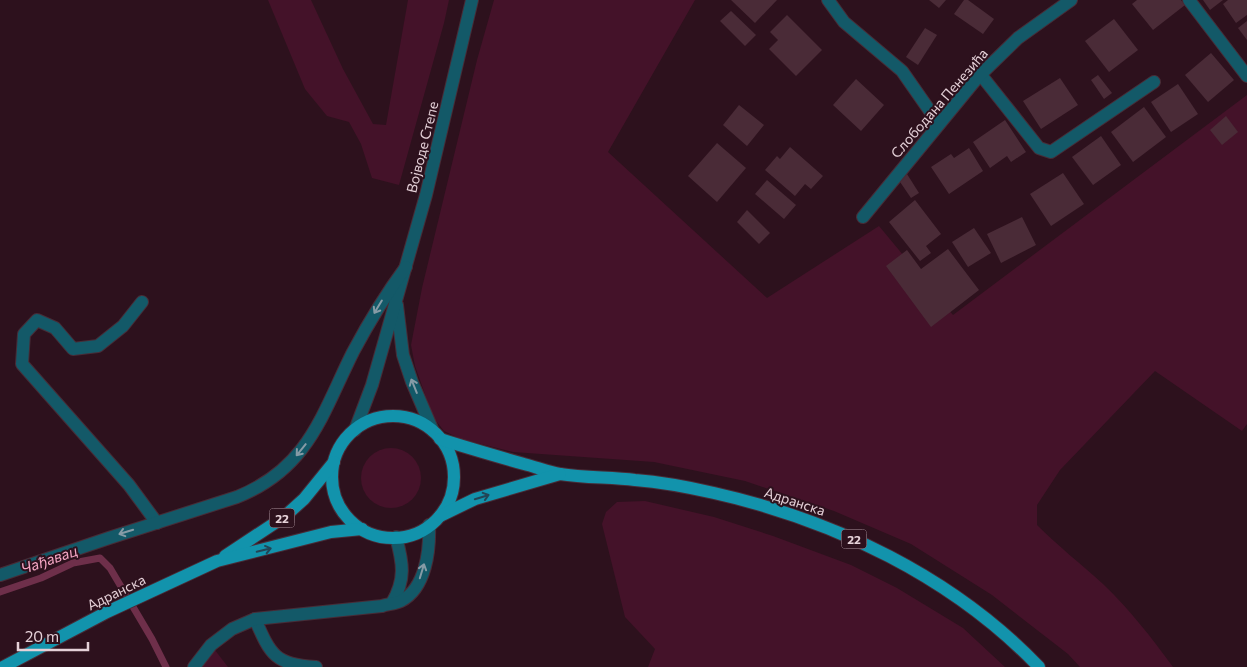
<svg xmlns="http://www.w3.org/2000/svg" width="1247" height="667" font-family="Commissioner,sans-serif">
  <rect width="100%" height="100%" fill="#2d111d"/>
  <!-- green -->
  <g fill="#441229">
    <path d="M268,0H311L343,69L373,124L386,125L408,0H449L444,23L399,185L372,178L361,144L349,122L327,116L305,89Z"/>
    <path d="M494,0H695L608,152L767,298L879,226L953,315L1247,95V424L1242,431L1155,371L1060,470L1037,505V525C1058,546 1081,564 1103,584C1130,610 1152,638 1173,667H1080L1068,654L992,595L911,544L834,511L745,481L654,462L513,452L461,439L444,431L433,417L415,366L411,345L422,288L477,60Z"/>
    <circle cx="391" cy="478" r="30"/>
    <path d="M645,501L714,517L773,536L851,565L897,588L963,628L1005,667H648L655,649L625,617L602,524L606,512L617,502Z"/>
    <path d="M211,645L228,667H194Z"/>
  </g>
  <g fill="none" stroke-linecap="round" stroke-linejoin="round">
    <!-- stream -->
    <path stroke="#6e2f4a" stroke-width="7" d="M0,592L41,578L73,563L100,558L110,568L152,639L166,667"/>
  </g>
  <!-- building -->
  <g fill="#4a2b37">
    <path d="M731,0H777L755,23Z"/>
    <path d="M929,0H946L939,8Z"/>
    <path d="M964,0H968L994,19L983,34L954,14Z"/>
    <path d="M1137,0H1181L1185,5L1153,30L1132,4Z"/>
    <path d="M1203,0H1223L1210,10Z"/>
    <path d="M1228,0H1247V15L1236,23L1223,4Z"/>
    <path d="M731,11L756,35L745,46L720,21Z"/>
    <path d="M787,15L822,50L796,76L769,49L778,40L770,32Z"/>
    <path d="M1114,19L1138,50L1109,72L1085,41Z"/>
    <path d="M1247,21V40L1238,28Z"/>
    <path d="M925,28L937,35L918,65L906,57Z"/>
    <path d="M1211,53L1234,80L1208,102L1185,75Z"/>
    <path d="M1098,75L1112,93L1104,99L1091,80Z"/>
    <path d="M1060,78L1078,105L1041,129L1023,101Z"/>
    <path d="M856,79L884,105L861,131L833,105Z"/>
    <path d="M1178,84L1198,114L1171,132L1151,102Z"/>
    <path d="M739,105L764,125L747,146L723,125Z"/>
    <path d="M1144,107L1166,137L1133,162L1111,132Z"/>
    <path d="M1226,116L1238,132L1222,145L1210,130Z"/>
    <path d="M1005,120L1026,152L1011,162L1007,156L990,168L973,142Z"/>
    <path d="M1101,136L1121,165L1093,185L1072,157Z"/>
    <path d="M717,143L746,168L717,202L688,176Z"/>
    <path d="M790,147L823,176L811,189L805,184L795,196L765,170L777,156L780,159Z"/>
    <path d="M969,148L983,171L949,194L931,167L951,154L954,158Z"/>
    <path d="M1063,173L1084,204L1051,226L1030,194Z"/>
    <path d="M907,174L919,193L911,198L898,179Z"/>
    <path d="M767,180L796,205L784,219L755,194Z"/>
    <path d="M915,200L941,234L926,246L931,253L920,261L889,222Z"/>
    <path d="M747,210L770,233L759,244L737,222Z"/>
    <path d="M1022,217L1036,245L1001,263L987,234Z"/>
    <path d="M974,228L991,253L968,267L952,242Z"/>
    <path d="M948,249L979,290L931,327L886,266L907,250L921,269Z"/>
  </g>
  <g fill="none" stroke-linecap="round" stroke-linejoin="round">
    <defs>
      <g id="minor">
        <path d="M828,0L844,22L902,71L939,124"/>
        <path d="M1189,0L1247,76"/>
        <path d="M981,75L1039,148L1051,152L1154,82"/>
        <path d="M863,217L978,77L1018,38L1071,0"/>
        <path d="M142,302L123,326L98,346L73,349L55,328L37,320L24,334L22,364L129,485L157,523"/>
        <path d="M397,305L403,355L412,382L433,431"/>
        <path d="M355,430L372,385L426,195L472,0"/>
        <path d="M0,575L109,538L237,497C309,468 322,414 353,352C369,322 386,294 406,267"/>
        <path d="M392,603C406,579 403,563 396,537"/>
        <path d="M255,619C271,656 275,664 316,667"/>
        <path d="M194,667L211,645L232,629L255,619L382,606C388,604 395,604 401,601C426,588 430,550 429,525"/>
      </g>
      <g id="major">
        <circle cx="393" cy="477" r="61"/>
        <path d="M440,439C468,448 496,456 524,464C536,467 548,472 560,474C585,478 611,477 635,480C661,482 688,487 714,493C834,520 953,577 1039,667"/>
        <path d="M440,516L475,499L560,474"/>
        <path d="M225,556L284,517L304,499L334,462"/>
        <path d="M3,667L107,612L217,561L331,532L362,529"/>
      </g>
    </defs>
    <!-- minor casing -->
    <use href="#minor" stroke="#472c37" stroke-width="14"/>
    <!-- major casing -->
    <use href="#major" stroke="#472c37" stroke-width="14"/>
    <!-- minor -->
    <use href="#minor" stroke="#135968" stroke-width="12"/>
    <!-- major -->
    <use href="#major" stroke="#1293ac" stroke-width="12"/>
  </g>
  <!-- one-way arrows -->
  <defs><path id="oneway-shaft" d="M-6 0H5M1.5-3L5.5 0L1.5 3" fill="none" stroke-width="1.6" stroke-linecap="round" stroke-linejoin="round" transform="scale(1.25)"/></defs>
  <g stroke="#869ba6">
    <use href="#oneway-shaft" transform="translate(378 307) rotate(121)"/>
    <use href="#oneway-shaft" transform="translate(414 386) rotate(-112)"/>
    <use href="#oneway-shaft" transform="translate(301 450) rotate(129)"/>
    <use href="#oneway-shaft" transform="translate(126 532) rotate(163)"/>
    <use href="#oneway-shaft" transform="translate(422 571) rotate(-73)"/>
  </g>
  <g stroke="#224556">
    <use href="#oneway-shaft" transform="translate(482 497) rotate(-17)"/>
    <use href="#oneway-shaft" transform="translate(264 550) rotate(-13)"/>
  </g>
  <g text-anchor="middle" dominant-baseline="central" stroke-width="4" stroke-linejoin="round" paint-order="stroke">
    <!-- shield labels -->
    <g fill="#2d111d" stroke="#ae97a0" stroke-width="1">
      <rect x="269.5" y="508.5" width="25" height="19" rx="4"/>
      <rect x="841.5" y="529.5" width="25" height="19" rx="4"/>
    </g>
    <g font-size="12" font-weight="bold" fill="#e5d1d8">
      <text x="282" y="518">22</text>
      <text x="854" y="539">22</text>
    </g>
    <!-- street labels -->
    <g font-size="14" fill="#e5d1d8" stroke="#2d111d">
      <text transform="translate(939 103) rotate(-49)">Слободана Пенезића</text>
      <text transform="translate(422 147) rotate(-76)">Војводе Степе</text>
      <text transform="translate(795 501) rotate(18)">Адранска</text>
      <text transform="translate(116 592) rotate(-26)">Адранска</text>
    </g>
    <!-- water labels -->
    <g font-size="15" font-style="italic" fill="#f5a6c4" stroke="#2d111d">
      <text transform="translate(49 559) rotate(-19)">Чађавац</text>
    </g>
  </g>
  <!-- scale -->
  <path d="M18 642v8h70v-8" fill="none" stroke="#e5d1d8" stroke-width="2.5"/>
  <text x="25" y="642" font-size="15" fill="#e5d1d8" stroke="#2d111d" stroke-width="4" paint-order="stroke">20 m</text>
</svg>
